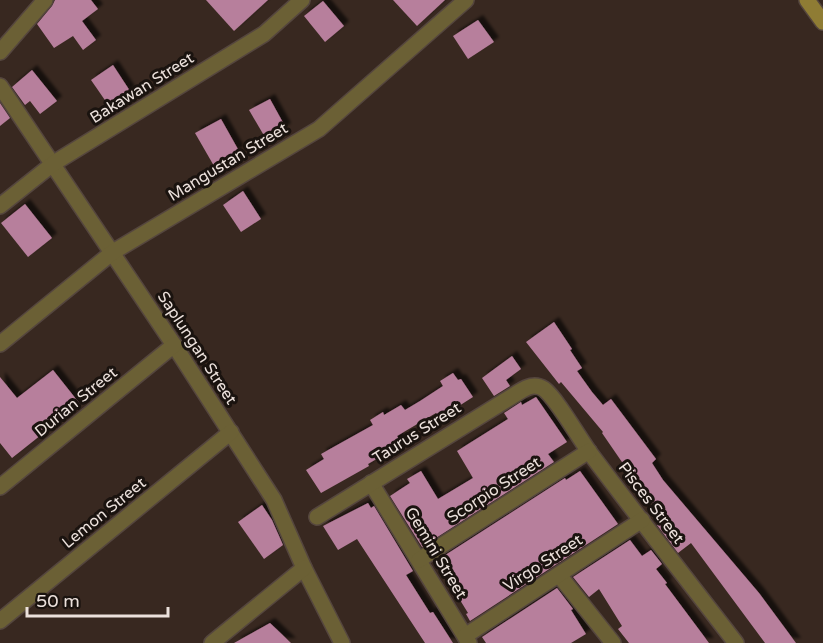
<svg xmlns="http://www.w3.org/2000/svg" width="823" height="643" font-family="'Varela Round',sans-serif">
  <defs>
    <filter id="shadow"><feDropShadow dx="5" dy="-5" stdDeviation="1.5" flood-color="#0009"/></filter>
  </defs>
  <rect width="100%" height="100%" fill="#382820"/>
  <!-- building -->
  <g fill="#b77f9c" filter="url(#shadow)">
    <path d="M55,0H91L98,9L82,21L96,40L83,50L73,36L54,48L37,24L52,6Z"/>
    <path d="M206,0H268L234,31Z"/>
    <path d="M393,0H445L417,26Z"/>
    <path d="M323,1L344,26L325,42L304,16Z"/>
    <path d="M478,20L494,42L468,59L453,36Z"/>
    <path d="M113,65L130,91L109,106L91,80Z"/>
    <path d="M32,70L57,101L40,114L30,101L25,105L12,87Z"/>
    <path d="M270,99L286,128L266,139L249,110Z"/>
    <path d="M0,103L10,118L0,126Z"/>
    <path d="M221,119L239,151L214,166L195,133Z"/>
    <path d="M243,191L261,219L241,232L223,205Z"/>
    <path d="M25,204L52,238L28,257L1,223Z"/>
    <path d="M554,322L572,349L570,350L582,368L577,371L592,392L603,405L611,399L656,459L652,463L663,480L759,593L796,643H765L691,543L678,553L657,525L665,518L635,481L602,433L603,432L561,382L559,384L526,342Z"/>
    <path d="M512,356L521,369L506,380L510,386L494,396L482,378Z"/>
    <path d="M53,370L80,404L12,458L0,443V377L17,398Z"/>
    <path d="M453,373L458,380L461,379L473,397L440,418L436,413L397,436L402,444L368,464L369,466L321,493L306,470L324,459L321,454L373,425L370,420L383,412L384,415L401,405L405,410L420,401L443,386L440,381Z"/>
    <path d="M536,397L567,442L548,454L554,462L422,547L390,496L410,483L407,479L421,471L438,499L473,478L457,451L508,419L504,413L521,402L522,405Z"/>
    <path d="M580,471L618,524L470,621L466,614L468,613L436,561L565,478L566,480Z"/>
    <path d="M368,503L371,508L374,506L413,571L406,575L430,613L433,612L453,643H425L357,539L338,550L323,526Z"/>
    <path d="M262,505L272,520L283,545L264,559L238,522Z"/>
    <path d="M630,540L642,556L651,550L662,564L656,569L667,583L665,584L709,643H629L618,629L622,626L599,589L589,597L573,577Z"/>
    <path d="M557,588L573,609L571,610L586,634L571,643H486L482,637Z"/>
    <path d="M270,623L291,643H234Z"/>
  </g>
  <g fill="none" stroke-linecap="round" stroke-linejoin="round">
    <defs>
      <g id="street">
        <path d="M0,52L45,0"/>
        <path d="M0,86L174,345L274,500L304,568L342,643"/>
        <path d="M0,206L54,163L264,34L302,0"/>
        <path d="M0,344L113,252L319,129L466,0"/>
        <path d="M371,483L469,643"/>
        <path d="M0,487L174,345"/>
        <path d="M317,517L519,392C527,387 535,383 544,389C557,399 579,438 590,453C638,517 687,580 736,643"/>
        <path d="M419,560L589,451"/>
        <path d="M559,575L613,643"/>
        <path d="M0,621L231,432"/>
        <path d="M465,636L642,520"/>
        <path d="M212,643L304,568"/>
      </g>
      <path id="secondary" d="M807,0L823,22"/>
    </defs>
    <!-- street casing -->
    <use href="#street" stroke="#55463e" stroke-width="18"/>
    <!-- secondary casing -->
    <use href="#secondary" stroke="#55463e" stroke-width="18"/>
    <!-- street -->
    <use href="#street" stroke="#6b6035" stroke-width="15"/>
    <!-- secondary -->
    <use href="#secondary" stroke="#8f7c34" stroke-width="15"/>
  </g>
  <g text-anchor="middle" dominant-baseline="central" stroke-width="6" stroke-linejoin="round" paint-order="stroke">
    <!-- street labels -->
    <g font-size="16" fill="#ece1dc" stroke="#1a130f">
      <text transform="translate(142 88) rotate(-32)">Bakawan Street</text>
      <text transform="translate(228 162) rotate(-31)">Mangustan Street</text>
      <text transform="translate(197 348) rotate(57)">Saplungan Street</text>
      <text transform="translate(76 402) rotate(-39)">Durian Street</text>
      <text transform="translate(417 433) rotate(-32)">Taurus Street</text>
      <text transform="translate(494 490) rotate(-33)">Scorpio Street</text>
      <text transform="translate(651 503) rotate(53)">Pisces Street</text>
      <text transform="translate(104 513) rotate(-39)">Lemon Street</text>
      <text transform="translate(436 553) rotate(59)">Gemini Street</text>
      <text transform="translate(543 563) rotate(-33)">Virgo Street</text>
    </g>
  </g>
  <!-- scale -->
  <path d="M27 607v9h141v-9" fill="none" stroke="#ece1dc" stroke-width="3"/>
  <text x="36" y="607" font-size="18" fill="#ece1dc" stroke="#1a130f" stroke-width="4.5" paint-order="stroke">50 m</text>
</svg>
